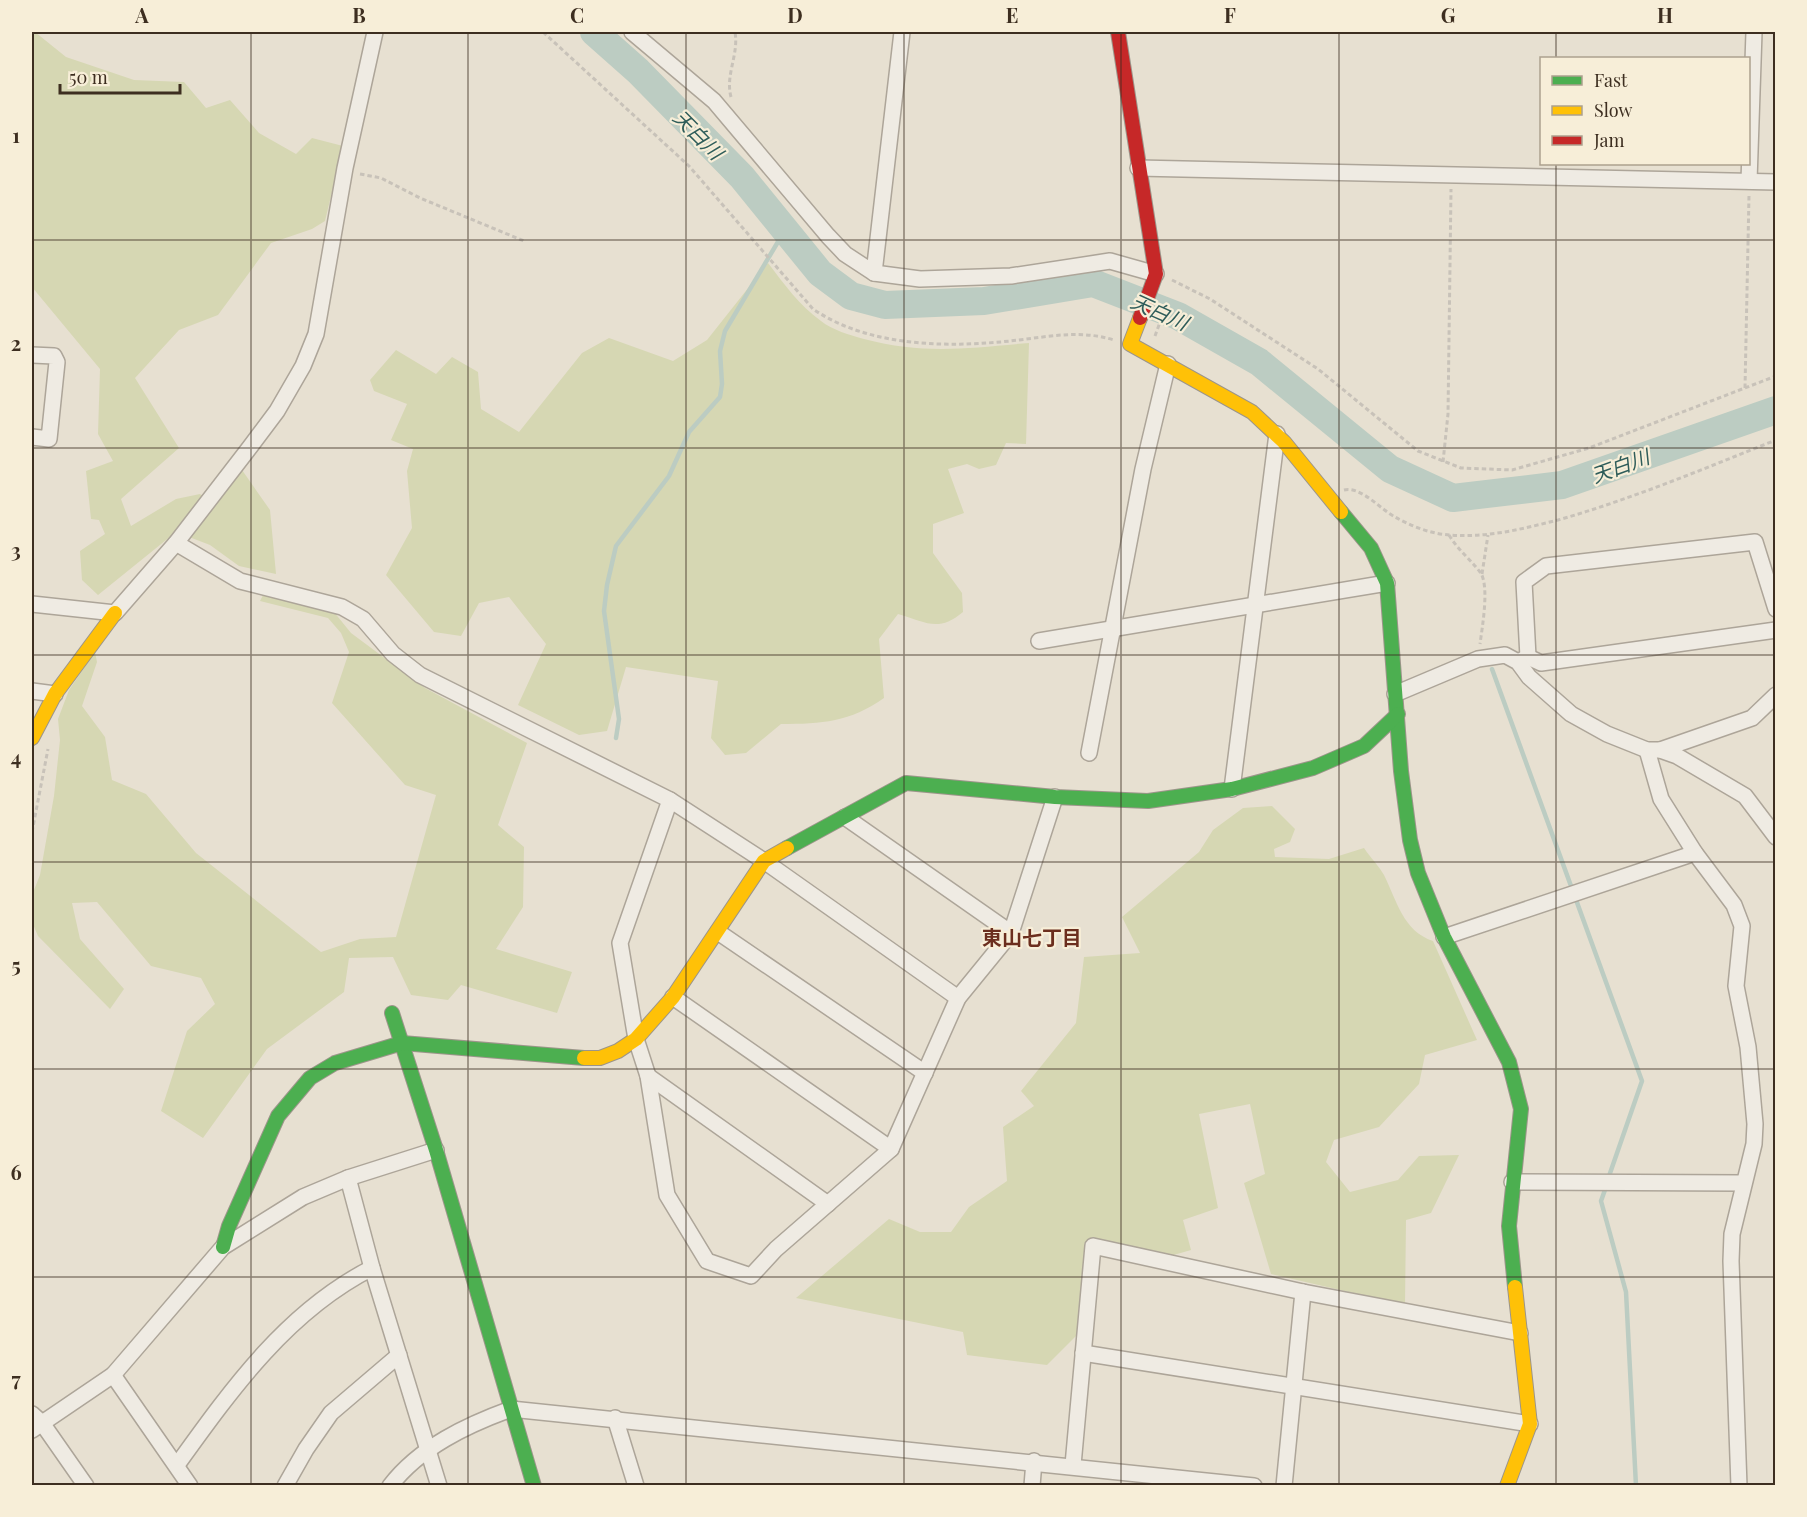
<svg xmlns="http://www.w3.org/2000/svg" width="1807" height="1517" font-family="'Playfair Display','Noto Sans JP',serif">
  <rect width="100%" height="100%" fill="#e7e0d1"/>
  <!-- green -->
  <g fill="#d6d7b3">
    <path d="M32,32H35L66,57L134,80L184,82L206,108L230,100L259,133L296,154L312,138L343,146L325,221L312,229L271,243L218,315L179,330L135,378L179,448L121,499L131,526L176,499L200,494L215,506L242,470L270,510L276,574L239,566L210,545L176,532L98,595L82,580L80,551L105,534L99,520L91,519L86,471L113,461L98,434L100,369L32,287Z"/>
    <path d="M768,263C784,284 799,305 821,321C832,330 850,335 864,339C925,355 968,348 1029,343L1026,444L1006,443L996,465L979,469L967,464L948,469L964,513L933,524V553L962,593L963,612C938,633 926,622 898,614L879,639L884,698C850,722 822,724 781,724L746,753L725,755L711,738L718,681L626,667L607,731L579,735L518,705L546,644L509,597L479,603L461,636L434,632L386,575L412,528L407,471L413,449L391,440L407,404L374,391L370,380L396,350L436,374L452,357L478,372L481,409L519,432L582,353L609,338L673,361L707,340Z"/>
    <path d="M263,595L334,612L351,633L425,688L527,743L498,825L524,847L523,907L496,949L572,972L557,1013L461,985L448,1000L411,995L393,957L349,958L344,992L267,1049L203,1138L161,1111L187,1031L215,1004L201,978L151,966L97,902L72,903L80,939L124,989L110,1009L38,936L32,922V895L40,875L54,796L60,740L58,719L69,690L95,652L97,662L82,706L105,737L112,780L146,794L196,853L321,952L360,939L396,937L436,795L405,785L332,703L349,652L341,633L328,618L260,601Z"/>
    <path d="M1272,806L1295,829L1290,842L1274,849L1275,857L1329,859L1364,848C1370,857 1379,866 1384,875C1397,901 1403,931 1433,941L1477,1040L1425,1055L1419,1084L1379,1127L1334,1140L1326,1162L1350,1192L1398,1180L1419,1156L1459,1155L1431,1213L1406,1220L1405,1305L1271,1274L1244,1183L1265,1174L1250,1104L1199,1114L1218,1208L1183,1220L1191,1250L1170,1256L1088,1240L1077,1335L1047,1365L967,1355L963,1332L796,1298L889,1219L920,1232H951L969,1207L1007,1181L1003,1127L1034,1106L1021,1091L1076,1023L1084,957L1140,953L1122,917L1199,852L1213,830L1243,808Z"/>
  </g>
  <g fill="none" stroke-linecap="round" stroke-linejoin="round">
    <!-- stream -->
    <g stroke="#bcccc2" stroke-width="4.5">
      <path d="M1492,669L1642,1081L1608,1179"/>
      <path d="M616,738L619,719L604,611L607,585L616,546L669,476L689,432L720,397L722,384L720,351L725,331L785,230"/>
      <path d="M1606,1187L1601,1201L1626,1292L1636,1486"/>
    </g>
    <!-- river -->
    <path stroke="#bcccc2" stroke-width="28" d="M594,32L638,71L742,177L820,273L851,296L885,305L984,301L1093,283L1178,316L1259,362L1390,469L1453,498L1562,485L1776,410"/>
    <defs>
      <g id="street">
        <path d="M632,32L714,101L828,236L845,254L874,273L920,279L1011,276L1110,261L1156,274"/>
        <path d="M1138,168L1776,182"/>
        <path d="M1749,181L1754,32"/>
        <path d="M874,273L902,32"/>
        <path d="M32,355L54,356L57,362L49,439L32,437"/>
        <path d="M176,543L240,581L342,607L363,619L393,654L420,675L670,800L764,861L958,998"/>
        <path d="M32,604L115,613L176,543L250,447L277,411L303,366L316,334L345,168L375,32"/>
        <path d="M1039,641L1387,583"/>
        <path d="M1528,657L1524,582L1546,566L1755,542L1776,609"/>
        <path d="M1520,661L1528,657L1541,663L1776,630"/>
        <path d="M32,691L55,694"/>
        <path d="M1395,694L1478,659L1505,655L1518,662L1529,677L1571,714L1607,734L1647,750H1660L1677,756L1745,796L1776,837"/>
        <path d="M1647,750L1661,799L1695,853L1734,905L1742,926L1736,986L1748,1047L1755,1124L1754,1144L1732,1234L1731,1261L1739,1486"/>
        <path d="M1660,750L1752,718L1776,695"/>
        <path d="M1089,753L1143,469L1168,364"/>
        <path d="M1232,789L1277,434"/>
        <path d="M670,800L620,943L636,1039L648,1076L667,1195L707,1261L751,1276L776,1249L891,1149L958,998L1011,933L1055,797"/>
        <path d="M845,817L1011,933"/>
        <path d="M718,932L925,1073"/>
        <path d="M1444,937L1695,853"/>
        <path d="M673,997L891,1149"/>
        <path d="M648,1076L828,1204"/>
        <path d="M348,1178L372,1268L439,1486"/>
        <path d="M1512,1182L1742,1183"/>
        <path d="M1083,1353L1530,1424"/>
        <path d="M113,1375L190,1486"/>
        <path d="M32,1414L42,1423L86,1486"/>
        <path d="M615,1418L636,1486"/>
        <path d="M32,1430L113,1375L223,1247L303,1197L348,1178L436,1150"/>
        <path d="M177,1465C231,1390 287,1311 372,1268"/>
        <path d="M1073,1465L1093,1246L1303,1292L1520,1333"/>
        <path d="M285,1486L306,1449L331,1413L399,1355"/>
        <path d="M390,1486C420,1447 467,1425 511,1409L1254,1486"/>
        <path d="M1032,1486L1034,1461"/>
        <path d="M1284,1486L1303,1292"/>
      </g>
      <g id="fast">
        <path d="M1341,512L1371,548L1387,583L1401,771L1410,840L1418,873L1444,937L1509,1062L1521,1109L1509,1226L1515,1287"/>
        <path d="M787,848L906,783L1055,797L1148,801L1232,789L1313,768L1364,746L1398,714"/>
        <path d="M392,1013L436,1150L534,1486"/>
        <path d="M223,1247L229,1226L278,1116L310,1078L335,1063L402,1043L584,1058"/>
      </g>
      <g id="slow">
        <path d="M1140,318L1130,344L1252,412L1284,442L1341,512"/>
        <path d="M32,738L55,694L115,613"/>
        <path d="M584,1058H600L618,1051L636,1039L673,997L764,861L787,848"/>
        <path d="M1507,1486L1530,1424L1515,1287"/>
      </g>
      <path id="jam" d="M1118,32L1156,274L1140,318"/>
    </defs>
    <!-- street casing -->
    <use href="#street" stroke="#ada599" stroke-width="18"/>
    <!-- fast casing -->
    <use href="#fast" stroke="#9c958a" stroke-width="16"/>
    <!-- slow casing -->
    <use href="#slow" stroke="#9c958a" stroke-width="16"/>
    <!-- jam casing -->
    <use href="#jam" stroke="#9c958a" stroke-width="16"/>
    <!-- path -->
    <g stroke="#c8c2b9" stroke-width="3" stroke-dasharray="4.5 3" stroke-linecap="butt">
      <path d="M543,32L689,166L813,309C870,348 952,348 1019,340C1052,336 1081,330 1114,340"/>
      <path d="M731,97C725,75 739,55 735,32"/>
      <path d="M360,174L381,178L420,198L524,241"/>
      <path d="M1172,280L1210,299L1318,369L1418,451L1461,468L1512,470L1589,448L1776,376"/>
      <path d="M1155,336L1164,311"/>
      <path d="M1745,388L1749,195"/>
      <path d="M1443,462L1448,414L1451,189"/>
      <path d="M1344,490C1361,486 1380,509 1395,517C1411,526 1431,534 1450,535C1487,538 1522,529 1558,520C1632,499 1703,469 1776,440"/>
      <path d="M1449,535C1458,550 1470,559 1480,572C1490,585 1482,628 1480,644"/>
      <path d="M1482,574L1488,535"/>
      <path d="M32,832L48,749"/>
    </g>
    <!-- street -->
    <use href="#street" stroke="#efebe3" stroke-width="15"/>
    <!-- fast -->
    <use href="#fast" stroke="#4caf50" stroke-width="14"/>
    <!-- slow -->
    <use href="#slow" stroke="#ffc107" stroke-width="14"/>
    <!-- jam -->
    <use href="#jam" stroke="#c62828" stroke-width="14"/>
  </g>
  <!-- grid -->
  <path fill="none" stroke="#3d2e20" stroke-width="1.5" stroke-opacity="0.55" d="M251,32V1486M468,32V1486M686,32V1486M904,32V1486M1121,32V1486M1339,32V1486M1556,32V58M1556,164V1486M32,240H1776M32,448H1776M32,655H1776M32,862H1776M32,1069H1776M32,1277H1776"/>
  <g text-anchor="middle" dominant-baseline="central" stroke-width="4.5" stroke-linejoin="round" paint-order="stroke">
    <!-- water labels -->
    <g font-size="20" font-style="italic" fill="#2f5d5a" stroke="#f7eed8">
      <text transform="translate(699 134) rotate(45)">天白川</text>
      <text transform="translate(1160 311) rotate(24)">天白川</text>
      <text transform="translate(1620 465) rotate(-20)">天白川</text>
    </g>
    <!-- neighbourhood labels -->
    <g font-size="20" font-weight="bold" fill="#6b2e1e" stroke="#f7eed8">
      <text x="1032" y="936">東山七丁目</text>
    </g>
  </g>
  <!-- border -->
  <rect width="1807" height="1517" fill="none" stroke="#f7eed8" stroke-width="66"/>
  <!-- legend -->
  <rect x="1540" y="57" width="210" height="108" fill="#f7eed8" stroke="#ada18e" stroke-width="1.5"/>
  <rect x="1552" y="76" width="30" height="9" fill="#4caf50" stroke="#ada18e" stroke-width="1.5"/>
  <text x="1594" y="87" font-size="18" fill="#3d2e20">Fast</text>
  <rect x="1552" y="106" width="30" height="9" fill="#ffc107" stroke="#ada18e" stroke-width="1.5"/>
  <text x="1594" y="117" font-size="18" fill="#3d2e20">Slow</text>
  <rect x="1552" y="136" width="30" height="9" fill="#c62828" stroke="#ada18e" stroke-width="1.5"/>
  <text x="1594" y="147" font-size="18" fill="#3d2e20">Jam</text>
  <!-- scale -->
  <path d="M60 84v9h120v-9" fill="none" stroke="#3d2e20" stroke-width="3"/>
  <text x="69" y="84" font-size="18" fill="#3d2e20" stroke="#f7eed8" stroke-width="4.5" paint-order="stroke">50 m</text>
  <rect x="33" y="33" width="1741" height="1451" fill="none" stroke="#3d2e20" stroke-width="2"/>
  <g font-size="20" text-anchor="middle" font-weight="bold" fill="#3d2e20">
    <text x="142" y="23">A</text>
    <text x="359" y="23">B</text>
    <text x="577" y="23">C</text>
    <text x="795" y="23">D</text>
    <text x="1012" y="23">E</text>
    <text x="1230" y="23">F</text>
    <text x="1448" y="23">G</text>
    <text x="1665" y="23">H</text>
    <text x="16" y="143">1</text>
    <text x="16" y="351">2</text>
    <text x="16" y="558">3</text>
    <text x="16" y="765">4</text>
    <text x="16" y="973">5</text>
    <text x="16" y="1180">6</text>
    <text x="16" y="1387">7</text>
  </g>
</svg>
